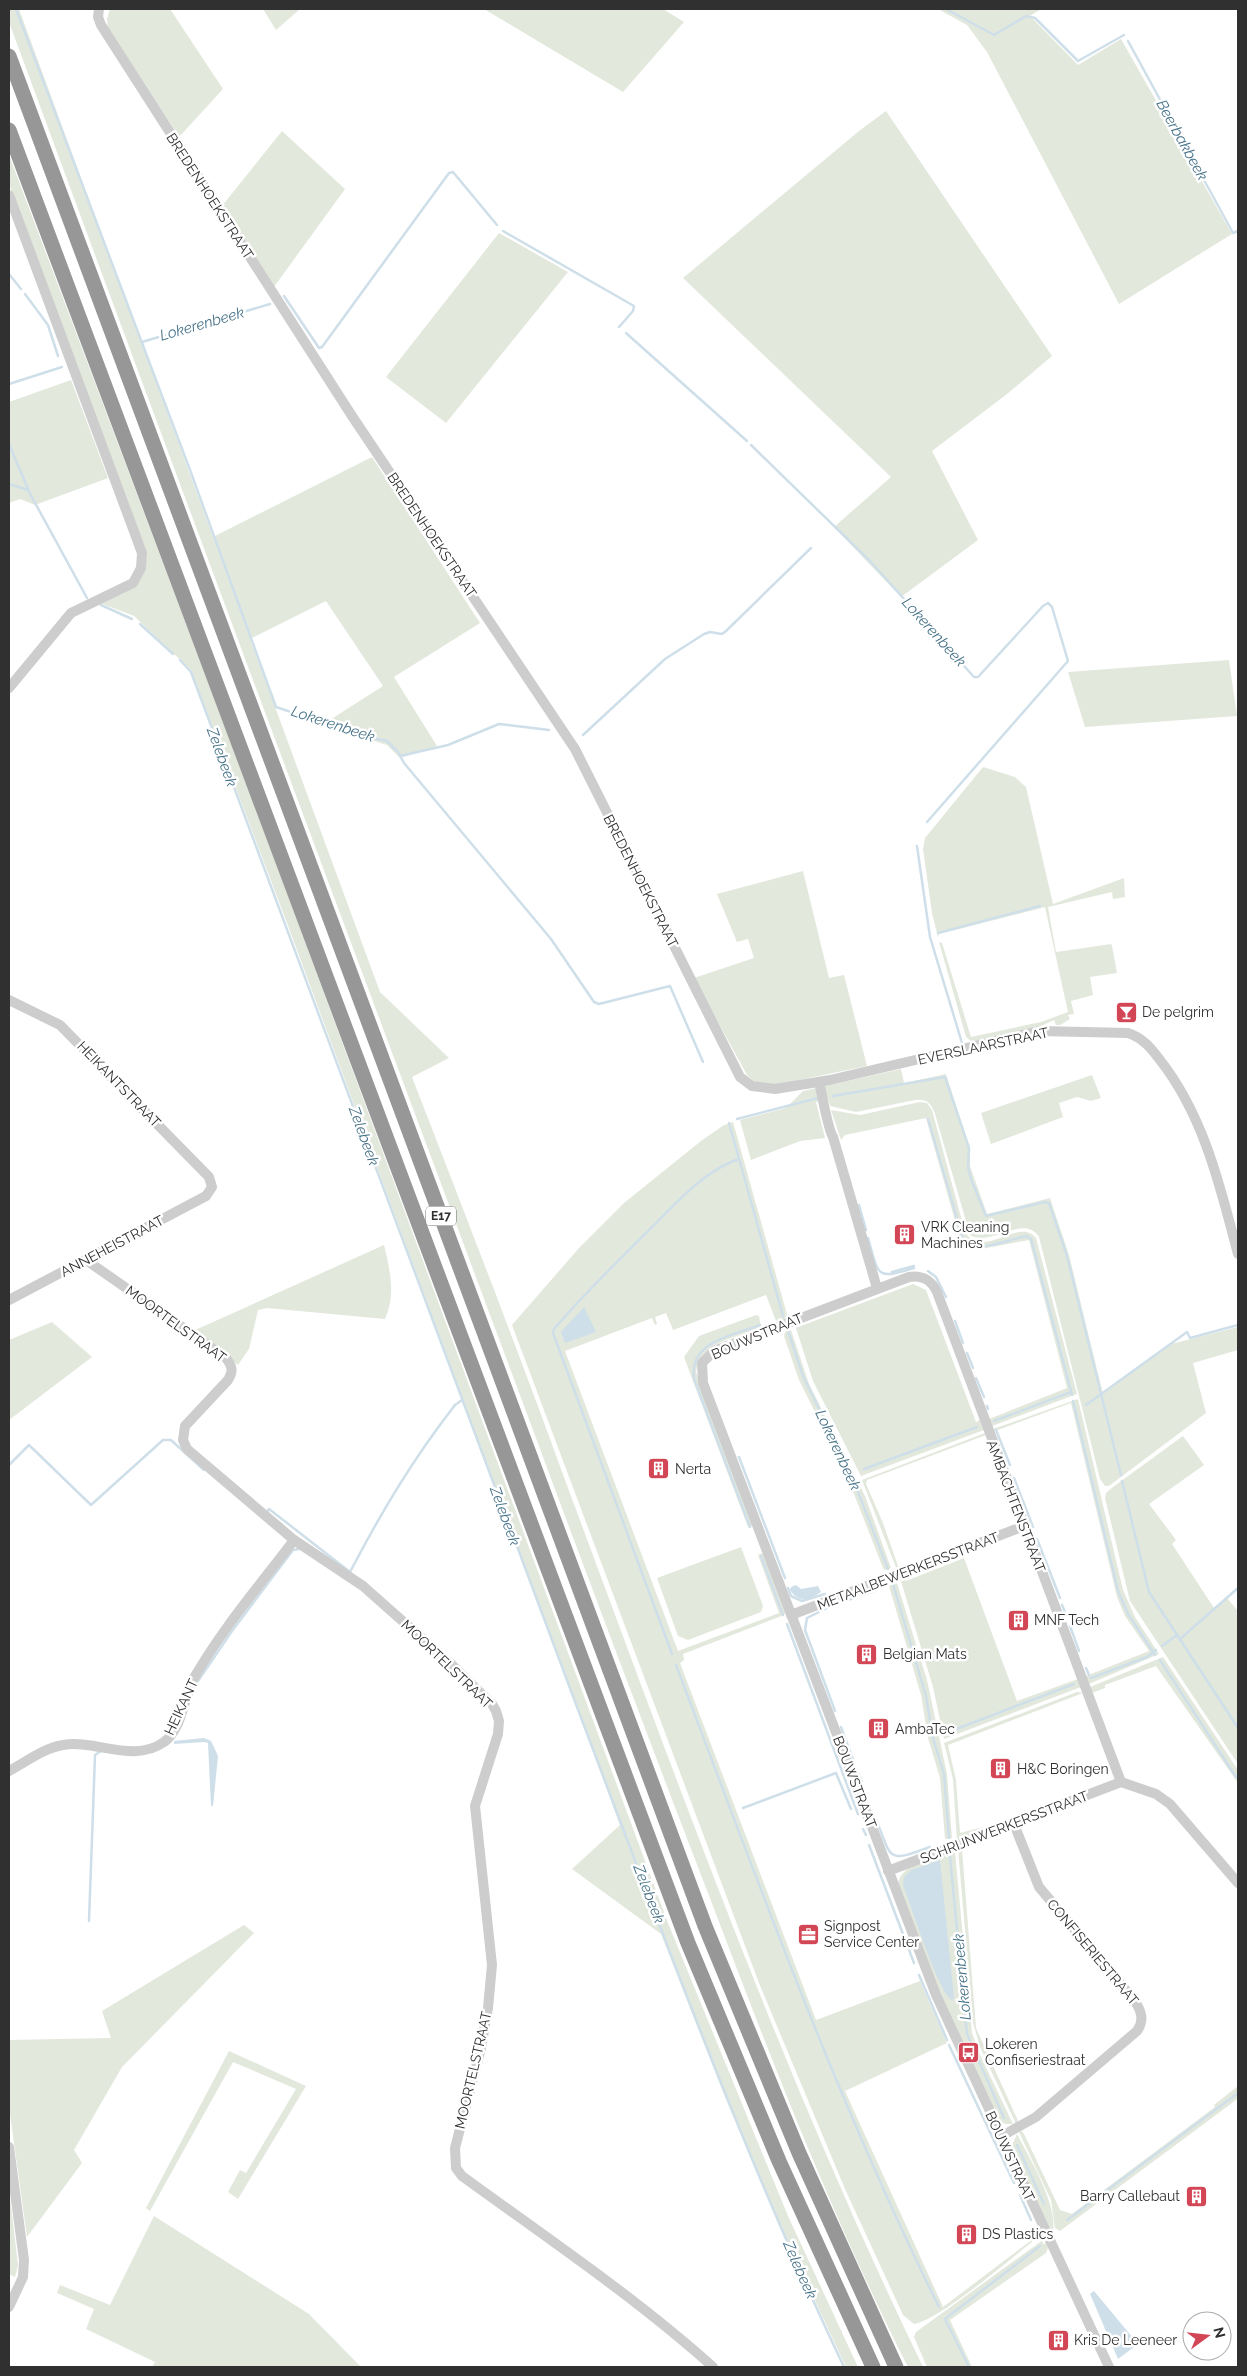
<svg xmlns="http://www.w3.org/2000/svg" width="1247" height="2376" font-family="Raleway,sans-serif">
  <rect width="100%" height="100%" fill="#fff"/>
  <!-- green -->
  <g fill="#e3e8dc">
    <path d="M9,9H19L213,537L372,457L480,623L394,677L437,746L400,758L387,745L322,725L383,686L326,601L250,639L380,992L449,1058L412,1077C465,1214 518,1350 568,1488C678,1784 785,2082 923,2367H908C834,2221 774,2067 716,1914C654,1753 593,1592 533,1430C358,961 182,492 9,22Z"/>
    <path d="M110,9H170L223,89L179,137L108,28L107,19Z"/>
    <path d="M263,9H300L276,30Z"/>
    <path d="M484,9H663L684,22L623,92Z"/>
    <path d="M938,9H1041L1030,16L1078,65L1121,39L1232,234L1119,304L987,52L967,25Z"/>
    <path d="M886,111L1052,356L1007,394L932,451L978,540L901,597L834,527L891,477L683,278L859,131Z"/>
    <path d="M282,131L345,189L274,287L222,206Z"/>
    <path d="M9,155L257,812L668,1923L788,2216L858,2367H846L797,2262L725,2097L661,1934L572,1869L620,1825L287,923L191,670L134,616L100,603C130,589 144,590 147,553L9,184Z"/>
    <path d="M499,233L568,272L446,423L386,377Z"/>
    <path d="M71,380L108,478L35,505L20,499L9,503V402Z"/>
    <path d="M1229,660L1237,716L1085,727L1068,672Z"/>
    <path d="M983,767L1015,777L1026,787L1053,904L1124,878L1125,897L1113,899L1112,892L1048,907L1056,952L1111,944L1112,946L1117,973L1090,977L1093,995L1071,1001L1074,1014L1068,1015L1070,1019L1060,1025H1056L1054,1020L1039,1027L972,1042L966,1037L939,942L942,943L971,1037L1041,1022L1068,1012L1045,907L939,934L938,937L932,913L923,849L925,838Z"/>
    <path d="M803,871L829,978L844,975L867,1066L770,1086L755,1082L747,1075L694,978L754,958L748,939L737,942L717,894Z"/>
    <path d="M901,1069L904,1083L946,1074L970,1149V1166L987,1214L1050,1198L1069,1255L1103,1394L1171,1344L1238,1327V1350L1193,1363L1206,1413L1109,1486H1105L1100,1479L1039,1237C1023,1213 991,1248 970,1235L935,1114C931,1103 927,1099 915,1100L856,1112L830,1106L828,1099L816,1102L825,1138L800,1141L751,1160L740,1120L786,1108L803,1091Z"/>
    <path d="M1092,1075L1101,1098L1091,1101L1077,1097L1059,1103L1063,1117L991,1144L981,1113Z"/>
    <path d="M920,1102L927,1103L932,1110L965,1232C983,1261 1019,1216 1036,1238L1077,1394L992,1426L989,1419L1067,1388L1029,1240L981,1249C966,1249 961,1242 957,1228L926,1118L845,1135L841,1140L831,1110L860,1115Z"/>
    <path d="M733,1122L788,1318L776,1321L766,1295L673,1330L666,1313L655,1317L657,1324L655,1325L652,1318L565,1351L678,1651L779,1613L758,1555L763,1553L786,1613L784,1615L683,1654L684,1660L680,1663L816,2020L920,1981L947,2043L845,2091L943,2307L1037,2236L1036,2233L1041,2232L1038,2237C1014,2256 940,2320 914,2324L903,2315L845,2189L759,1983L512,1325L579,1248L624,1203L701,1141L724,1125Z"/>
    <path d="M384,1245C390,1270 396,1295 385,1319L267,1308L258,1310L249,1349L238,1365L193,1331Z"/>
    <path d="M913,1284L926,1290L976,1422L980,1420L984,1430L861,1476L813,1381L795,1325L797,1324L798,1327Z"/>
    <path d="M756,1315L759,1316L761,1328C738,1337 699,1342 696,1372L753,1526L748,1527L684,1357L699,1336Z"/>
    <path d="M52,1322L92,1357L9,1420V1340Z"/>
    <path d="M791,1330L809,1384L865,1496L891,1568L885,1570L883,1568L847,1476L799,1380L784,1336L785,1332Z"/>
    <path d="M1078,1399L1123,1590L1135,1617L1159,1654L1089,1684L1086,1676L1149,1651L1125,1616L1117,1597L1071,1403L998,1430L994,1431L993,1429Z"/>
    <path d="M985,1433L986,1435L867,1480L866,1484L883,1523L899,1569L897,1570L862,1480Z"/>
    <path d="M1183,1436L1204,1465L1149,1504L1176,1540L1172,1544L1214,1608L1227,1598L1238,1611V1764L1130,1601L1105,1498L1106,1493L1113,1487Z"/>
    <path d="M741,1547L763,1606L761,1612L688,1640L678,1636L657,1578Z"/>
    <path d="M964,1558L1017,1701L1078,1679L1081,1687L944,1739L933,1687L900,1578L904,1577L906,1581Z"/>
    <path d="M897,1583L927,1680L947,1774L952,1838L945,1839L940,1778L928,1738L921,1695L889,1586Z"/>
    <path d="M1163,1657L1238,1770V1783L1156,1666L1105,1685V1688L1092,1693L1090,1687Z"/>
    <path d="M1077,1692L1083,1693L948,1745L956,1780L960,1833L983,1827V1830L957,1840L953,1779L944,1743Z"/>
    <path d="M958,1849H962L976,2028L1019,2123L1016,2124L980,2047L973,2023Z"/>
    <path d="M953,1851L955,1852L972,2033L981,2057L1013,2124H1005L998,2119L942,2001L898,1884C901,1863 935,1857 953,1851Z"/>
    <path d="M244,1925L254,1933L122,2067L74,2150L82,2163L27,2237L9,2107V2040L111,2038L102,2011Z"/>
    <path d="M229,2051L306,2086L238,2199L228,2192L240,2170L246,2173L296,2089L233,2062L150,2211L146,2208Z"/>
    <path d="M1238,2086V2098L1232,2103L1068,2225L1060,2231L1055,2228L1051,2200L1019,2132L1022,2131L1024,2134L1060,2210L1072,2214L1215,2107L1214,2105Z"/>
    <path d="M1017,2134C1029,2157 1061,2210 1052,2235L1013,2152V2143Z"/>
    <path d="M9,2189L18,2265L15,2277L9,2274Z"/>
    <path d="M154,2216L309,2314L361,2367H152L155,2362L86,2329L94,2309L57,2293L60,2285L110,2305Z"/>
    <path d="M1043,2240V2244L1046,2243L1048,2248L1046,2253L950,2320L972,2367H927L914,2337L916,2332Z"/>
  </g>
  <!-- water -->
  <g fill="#cedfe9">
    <path d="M584,1307L596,1332L565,1343L561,1332Z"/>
    <path d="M796,1585L801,1589L818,1586L821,1592C810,1600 798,1603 790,1590L791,1587Z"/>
    <path d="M204,1738L211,1741L218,1756L213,1806H211L208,1743L205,1742L174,1744V1741Z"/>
    <path d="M940,1860L954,1998L952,2000C939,1994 910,1903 903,1885L904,1877L911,1870Z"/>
    <path d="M1094,2291L1138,2344L1118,2359L1090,2294Z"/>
  </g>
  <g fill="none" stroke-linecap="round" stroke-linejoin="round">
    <!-- stream -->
    <g stroke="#cedfe9" stroke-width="2.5">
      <path d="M16,9L190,470L276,707L362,736L387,741L398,752L404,763L551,939L594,1002L599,1004L670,986L703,1062"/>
      <path d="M946,9L994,35L1026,16L1035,18L1078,61L1124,35"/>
      <path d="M1128,41L1233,233L1238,231"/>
      <path d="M503,231L634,306L633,311L619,327"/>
      <path d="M9,274L21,289"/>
      <path d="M25,294L48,325L58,356"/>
      <path d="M284,296L319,348L322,347L449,173L453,172L497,225"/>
      <path d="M626,333L747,441"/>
      <path d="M142,342L270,304"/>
      <path d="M9,384L62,367"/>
      <path d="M9,444L28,489"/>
      <path d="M751,445L870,561L974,677H978L1043,606L1048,603L1052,607L1068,661L927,822"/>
      <path d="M9,484L28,490L87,598"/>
      <path d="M101,605L132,619"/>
      <path d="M140,624L173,654"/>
      <path d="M180,660L191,672C319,1014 445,1357 574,1699C659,1923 741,2150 844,2367"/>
      <path d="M583,735L665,659L704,634L710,632L722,634L726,631L811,548"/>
      <path d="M400,756L448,745L499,724L549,730"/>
      <path d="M917,846L930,937L962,1043"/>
      <path d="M938,933L1040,906"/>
      <path d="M833,1096L945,1077L969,1148L968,1167L971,1179L986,1216L1045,1202L1049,1203L1067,1256L1121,1475"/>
      <path d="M737,1119L818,1098"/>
      <path d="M928,1119L963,1239C979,1255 1007,1239 1027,1236L1031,1239L1072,1395"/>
      <path d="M729,1123L783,1316"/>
      <path d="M859,1205L866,1230"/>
      <path d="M868,1238C879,1276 875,1280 914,1268"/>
      <path d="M928,1271L936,1277L946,1297"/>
      <path d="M892,1272L914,1266"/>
      <path d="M955,1321L963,1343"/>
      <path d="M788,1331L803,1376L851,1474L888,1569"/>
      <path d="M967,1353L973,1368"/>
      <path d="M976,1378L984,1397"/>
      <path d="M1073,1401L1118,1591L1128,1614L1155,1655"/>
      <path d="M1086,1405L1187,1332L1190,1338L1238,1325"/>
      <path d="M987,1406L988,1409"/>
      <path d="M994,1421L1071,1392"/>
      <path d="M996,1430L1010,1465"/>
      <path d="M739,1457L785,1578"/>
      <path d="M9,1465L29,1445L91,1505L163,1440H171L204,1470"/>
      <path d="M864,1469L977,1427"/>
      <path d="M1014,1478L1033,1527"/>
      <path d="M1122,1481L1149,1592L1238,1728"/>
      <path d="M267,1512L269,1509L350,1572C382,1511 413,1459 455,1405L462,1400"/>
      <path d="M750,1527L694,1379C689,1341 732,1336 760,1325"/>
      <path d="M1037,1539L1060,1598"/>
      <path d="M761,1556L783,1615"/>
      <path d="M893,1584L926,1696L933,1738L944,1774L949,1838"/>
      <path d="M788,1588L791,1596L802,1601L825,1594"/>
      <path d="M881,1588L885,1586"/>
      <path d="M862,1595L874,1591"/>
      <path d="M843,1602L856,1597"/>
      <path d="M1062,1605L1065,1612"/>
      <path d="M824,1609L837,1604"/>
      <path d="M819,1612L807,1618L805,1630L835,1711"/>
      <path d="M787,1624L858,1814"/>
      <path d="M1070,1626L1079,1651"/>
      <path d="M1180,1639L1238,1588"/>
      <path d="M1162,1646L1177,1635"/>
      <path d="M672,1654L553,1333L554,1329C582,1296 613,1266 644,1235C672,1208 702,1171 739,1159"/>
      <path d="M1160,1660L1236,1777"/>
      <path d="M676,1665C758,1881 836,2100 939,2307"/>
      <path d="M1086,1668L1089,1675"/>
      <path d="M1091,1678L1147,1657L1156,1650"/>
      <path d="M198,1681L232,1631L293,1550L299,1549"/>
      <path d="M841,1727L855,1765"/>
      <path d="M946,1733L1074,1684"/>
      <path d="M858,1773L862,1781"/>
      <path d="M743,1808L836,1773L851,1809"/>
      <path d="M876,1819C892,1860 887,1863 930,1847"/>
      <path d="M863,1829L866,1835"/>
      <path d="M869,1845L914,1963"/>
      <path d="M950,1857L967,2034L1004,2118"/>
      <path d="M89,1921L95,1755L101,1751"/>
      <path d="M919,1975L947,2040"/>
      <path d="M949,2045L1014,2183"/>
      <path d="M1017,2145L1044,2204"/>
      <path d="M1020,2195L1031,2220"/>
      <path d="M1067,2220L1238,2093"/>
      <path d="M969,2367L945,2319L1040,2246"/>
    </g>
    <!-- minor -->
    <g stroke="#cdcdcd" stroke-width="10">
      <path d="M99,9L98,17L101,25L352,416L575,749L740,1077L752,1086L775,1089L830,1080L1039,1031L1128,1033C1143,1038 1151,1048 1160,1060C1204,1116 1220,1186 1238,1254"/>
      <path d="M9,195L142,553L141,568L133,583L71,613L9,688"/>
      <path d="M9,1000L60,1025L209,1177L212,1187L206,1196L9,1300"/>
      <path d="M819,1082C822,1094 828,1130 833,1137L877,1288"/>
      <path d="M86,1260L225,1357C232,1365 234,1371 228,1380L185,1426L183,1440L187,1449L294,1540L363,1586L451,1664L492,1704L496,1711L499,1721L498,1734L475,1806L492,1965L488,2008L481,2048L455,2148L456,2168L462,2176C547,2238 635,2297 713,2367"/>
      <path d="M791,1615L1024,1526"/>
      <path d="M9,1771C26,1762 44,1748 63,1745C95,1739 133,1764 164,1742C182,1730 184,1697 194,1678C222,1629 260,1585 294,1540"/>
      <path d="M1121,1782L1156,1794L1170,1804L1238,1883"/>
      <path d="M888,1871L1121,1782"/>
      <path d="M1000,2137L1036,2117L1137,2031C1145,2020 1141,2010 1134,2000L1039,1887L1014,1824"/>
      <path d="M9,2147L24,2260L23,2277L9,2307"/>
      <path d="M1109,2367L936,1995L703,1383L702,1363L714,1351L909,1277C923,1275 931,1280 937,1292L1121,1782"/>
    </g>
    <!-- highway -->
    <g stroke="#979797" stroke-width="15">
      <path d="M9,56L705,1926L799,2153L896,2367"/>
      <path d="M9,130L688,1943L779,2161L873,2367"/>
    </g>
  </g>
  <!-- icons -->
  <defs>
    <symbol id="bar-square" viewBox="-11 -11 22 22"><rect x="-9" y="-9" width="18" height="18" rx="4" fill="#d34656" stroke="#fff"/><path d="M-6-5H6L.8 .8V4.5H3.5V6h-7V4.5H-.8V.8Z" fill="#fff"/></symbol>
    <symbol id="building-square" viewBox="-11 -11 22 22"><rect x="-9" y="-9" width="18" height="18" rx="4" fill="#d34656" stroke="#fff"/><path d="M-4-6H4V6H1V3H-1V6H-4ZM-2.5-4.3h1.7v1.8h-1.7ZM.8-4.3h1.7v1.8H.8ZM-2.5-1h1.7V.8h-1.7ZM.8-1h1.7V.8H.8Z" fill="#fff"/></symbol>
    <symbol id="office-square" viewBox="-11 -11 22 22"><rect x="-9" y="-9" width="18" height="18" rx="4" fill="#d34656" stroke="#fff"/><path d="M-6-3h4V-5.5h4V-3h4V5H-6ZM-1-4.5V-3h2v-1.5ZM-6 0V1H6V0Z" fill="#fff"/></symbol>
    <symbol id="bus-square" viewBox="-11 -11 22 22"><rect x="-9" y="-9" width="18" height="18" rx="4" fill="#d34656" stroke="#fff"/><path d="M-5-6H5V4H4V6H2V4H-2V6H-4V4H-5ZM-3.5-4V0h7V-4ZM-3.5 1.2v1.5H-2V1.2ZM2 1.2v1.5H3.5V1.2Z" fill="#fff"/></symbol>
  </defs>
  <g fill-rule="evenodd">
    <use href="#bar-square" x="1114" y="1000" width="25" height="25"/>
    <use href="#building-square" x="892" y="1222" width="25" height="25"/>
    <use href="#building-square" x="646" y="1456" width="25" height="25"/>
    <use href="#building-square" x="1006" y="1608" width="25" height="25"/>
    <use href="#building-square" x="854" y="1642" width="25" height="25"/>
    <use href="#building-square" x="866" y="1716" width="25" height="25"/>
    <use href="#building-square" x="988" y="1756" width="25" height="25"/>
    <use href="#office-square" x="796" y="1922" width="25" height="25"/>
    <use href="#bus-square" x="956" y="2040" width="25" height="25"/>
    <use href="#building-square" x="1184" y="2184" width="25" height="25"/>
    <use href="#building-square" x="954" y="2222" width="25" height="25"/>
    <use href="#building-square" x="1046" y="2328" width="25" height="25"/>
  </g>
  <g text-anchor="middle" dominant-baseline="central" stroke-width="5" stroke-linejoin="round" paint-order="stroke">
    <!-- shield labels -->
    <rect fill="#fff" stroke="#6e6e6e" stroke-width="1" x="426" y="1206.5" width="30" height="19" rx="4"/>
    <g font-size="12" font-weight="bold" fill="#303030">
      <text x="441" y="1216">E17</text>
    </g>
    <!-- street labels -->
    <g font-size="14" fill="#303030" stroke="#fff">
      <text transform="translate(210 196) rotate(57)">BREDENHOEKSTRAAT</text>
      <text transform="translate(432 535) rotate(56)">BREDENHOEKSTRAAT</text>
      <text transform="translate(641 881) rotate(63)">BREDENHOEKSTRAAT</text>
      <text transform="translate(983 1046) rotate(-12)">EVERSLAARSTRAAT</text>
      <text transform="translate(119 1084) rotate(46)">HEIKANTSTRAAT</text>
      <text transform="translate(112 1246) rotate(-28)">ANNEHEISTRAAT</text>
      <text transform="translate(176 1324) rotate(36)">MOORTELSTRAAT</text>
      <text transform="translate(757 1336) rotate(-23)">BOUWSTRAAT</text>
      <text transform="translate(1016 1506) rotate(69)">AMBACHTENSTRAAT</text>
      <text transform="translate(908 1571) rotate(-21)">METAALBEWERKERSSTRAAT</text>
      <text transform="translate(447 1664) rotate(44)">MOORTELSTRAAT</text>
      <text transform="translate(181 1707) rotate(-65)">HEIKANT</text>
      <text transform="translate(855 1782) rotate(69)">BOUWSTRAAT</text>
      <text transform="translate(1004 1827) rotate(-21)">SCHRIJNWERKERSSTRAAT</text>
      <text transform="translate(1093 1952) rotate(50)">CONFISERIESTRAAT</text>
      <text transform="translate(473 2070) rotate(-77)">MOORTELSTRAAT</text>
      <text transform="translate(1010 2156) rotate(65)">BOUWSTRAAT</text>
    </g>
    <!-- poi labels -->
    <g font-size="14" fill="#303030" stroke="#fff" text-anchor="start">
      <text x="1142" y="1012">De pelgrim</text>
      <text x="921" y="1227">VRK Cleaning<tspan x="921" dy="16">Machines</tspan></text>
      <text x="675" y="1469">Nerta</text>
      <text x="1034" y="1620">MNF Tech</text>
      <text x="883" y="1654">Belgian Mats</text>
      <text x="895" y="1729">AmbaTec</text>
      <text x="1017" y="1769">H&amp;C Boringen</text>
      <text x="824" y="1926">Signpost<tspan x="824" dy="16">Service Center</tspan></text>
      <text x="985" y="2044">Lokeren<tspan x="985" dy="16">Confiseriestraat</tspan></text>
      <text x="1180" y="2196" text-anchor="end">Barry Callebaut</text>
      <text x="982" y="2234">DS Plastics</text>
      <text x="1074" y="2340">Kris De Leeneer</text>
    </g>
    <!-- water labels -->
    <g font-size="15" font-style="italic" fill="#467289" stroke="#fff">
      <text transform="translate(1182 140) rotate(61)">Beerbakbeek</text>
      <text transform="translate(202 324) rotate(-16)">Lokerenbeek</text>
      <text transform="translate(934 632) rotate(48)">Lokerenbeek</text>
      <text transform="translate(333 724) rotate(18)">Lokerenbeek</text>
      <text transform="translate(222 757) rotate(70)">Zelebeek</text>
      <text transform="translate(364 1136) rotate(70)">Zelebeek</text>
      <text transform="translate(838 1450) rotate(65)">Lokerenbeek</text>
      <text transform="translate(505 1516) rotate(70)">Zelebeek</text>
      <text transform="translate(649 1894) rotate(69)">Zelebeek</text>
      <text transform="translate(962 1977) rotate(-95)">Lokerenbeek</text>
      <text transform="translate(800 2270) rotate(66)">Zelebeek</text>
    </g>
  </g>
  <!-- border -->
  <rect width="1247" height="2376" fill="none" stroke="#303030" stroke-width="20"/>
  <!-- north arrow -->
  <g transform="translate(1207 2336) rotate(75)"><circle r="24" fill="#ffffff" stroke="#acacac"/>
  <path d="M0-4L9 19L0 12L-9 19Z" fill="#d34656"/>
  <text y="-8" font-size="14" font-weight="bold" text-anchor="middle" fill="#303030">N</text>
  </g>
</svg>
